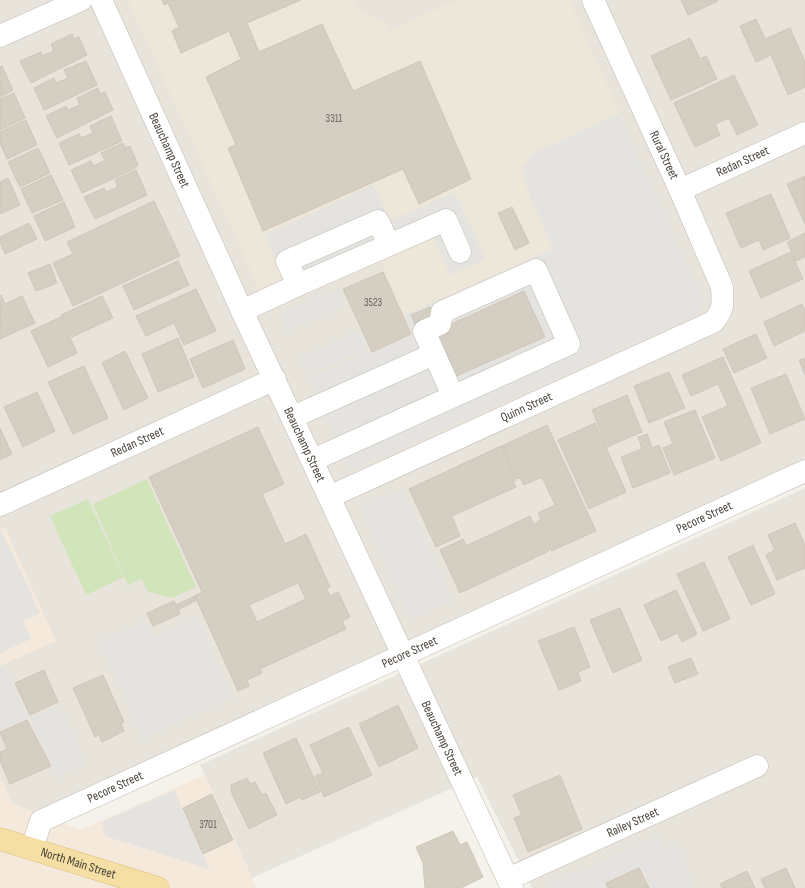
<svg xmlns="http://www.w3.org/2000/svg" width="805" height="888" font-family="'Sofia Sans Condensed',sans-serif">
  <rect width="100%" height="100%" fill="#f5f2ec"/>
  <!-- residential -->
  <g fill="#e8e4db">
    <path d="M0,0H805V476L0,839Z"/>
    <path d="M805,488V888H532L477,777L252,878L200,765Z"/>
  </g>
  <!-- commercial -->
  <g fill="#f4e9db">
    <path d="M5,527L56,641L0,666V529Z"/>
    <path d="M204,775L256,888H0V776L12,804L81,830Z"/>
  </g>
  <!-- education -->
  <path fill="#ece7d8" d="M128,0H351L362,13L384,21L390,31L457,0H569L704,302L697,314L553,249L405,315L381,263L269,311Z"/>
  <!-- green -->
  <g fill="#d1e4ba">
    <path d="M147,479L196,587L172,598L147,591L142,579L128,585L93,504Z"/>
    <path d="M88,499L124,577L86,595L50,516Z"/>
  </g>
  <!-- parking -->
  <g fill="#e4e3e0">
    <path d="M619,114L704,302L697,314L350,471L310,378L411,334L402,316L553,249L526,186L523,168L534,153Z"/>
    <path d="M373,185L390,221L455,192L485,259L450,275L432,235L293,298L265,235Z"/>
    <path d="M338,288L345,305L287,331L280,314Z"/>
    <path d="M359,332L366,349L308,375L301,357Z"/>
    <path d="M402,488L452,599L410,618L360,507Z"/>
    <path d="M2,531L40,613L23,621L31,639L0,653V532Z"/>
    <path d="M198,617L233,697L143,737L100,641L147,621L154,637Z"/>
    <path d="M4,668L27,718L0,730V670Z"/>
    <path d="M60,705L86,765L58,778L31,718Z"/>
    <path d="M174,790L209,869L105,836L102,822Z"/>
    <path d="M657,836L663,848L675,843L695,888H652L641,865L595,886V888H546L545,886Z"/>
  </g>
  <!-- building -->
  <g fill="#d5cec3" stroke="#d0c6b7" fill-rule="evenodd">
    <path d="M162,0H301L247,23L259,52L322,24L353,91L420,61L471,179L419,204L403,169L263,231L228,148L236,145L206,77L241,59L229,31L181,53L172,31L179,27L168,3L164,5Z"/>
    <path d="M681,0H717L718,1L688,15Z"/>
    <path d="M756,19L765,39L790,28L805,62V87L788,95L771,55L756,62L740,26Z"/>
    <path d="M72,34L74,39L79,37L87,55L31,83L20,61L41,52L42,56L54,51L51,44Z"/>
    <path d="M690,38L700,59L706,56L717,79L671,100L651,56Z"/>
    <path d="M86,61L97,85L44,110L34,88L54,78L56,83L68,78L64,70Z"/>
    <path d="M2,66L13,90L0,97V67Z"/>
    <path d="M734,75L758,125L737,135L729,118L715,124L720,135L695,147L674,103Z"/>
    <path d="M98,88L100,94L105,92L113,110L57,138L46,116L66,106L68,110L80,105L77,98Z"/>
    <path d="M14,93L25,118L0,130V99Z"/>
    <path d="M111,116L122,141L69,165L59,143L79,134L81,138L93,133L90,126Z"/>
    <path d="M26,120L37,145L7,159L0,143V132Z"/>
    <path d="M123,143L125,148L130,146L138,165L134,169L82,193L71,170L91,161L94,166L105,160L101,153Z"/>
    <path d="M38,148L50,173L20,187L8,162Z"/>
    <path d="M136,170L147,195L95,219L84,197L104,188L106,192L118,187L115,180Z"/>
    <path d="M51,175L63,200L32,213L21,189Z"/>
    <path d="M805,176V224L787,184Z"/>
    <path d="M8,178L20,205L0,214V182Z"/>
    <path d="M771,194L790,238L763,250L759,240L741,248L726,213Z"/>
    <path d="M154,201L180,256L73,306L53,263L73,254L67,242Z"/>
    <path d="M64,202L75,227L45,241L34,216Z"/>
    <path d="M512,207L529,243L515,250L498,213Z"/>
    <path d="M29,223L37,239L5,254L0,242V237Z"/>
    <path d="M805,233V257L796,261L787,242Z"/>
    <path d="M791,252L803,279L761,298L749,271Z"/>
    <path d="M178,261L189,285L134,310L123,286Z"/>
    <path d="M50,264L57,283L36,291L28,273Z"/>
    <path d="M383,272L411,334L372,352L343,289Z"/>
    <path d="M196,289L216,331L184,345L174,323L146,336L136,316Z"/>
    <path d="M524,291L545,337L454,377L434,332Z"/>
    <path d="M1,295L5,304L22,296L35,323L0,339Z"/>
    <path d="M102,296L113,318L72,337L61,315Z"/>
    <path d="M802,304L805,311V331L774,346L764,322Z"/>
    <path d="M430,307L436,321L417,329L411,315Z"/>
    <path d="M61,317L77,353L48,367L31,331Z"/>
    <path d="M756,334L767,358L734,373L723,349Z"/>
    <path d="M178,338L194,377L158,392L142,354Z"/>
    <path d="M233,340L245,369L203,388L190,359Z"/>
    <path d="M125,351L148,398L124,410L102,363Z"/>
    <path d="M723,357L761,443L721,461L702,417L728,406L718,384L691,396L682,375Z"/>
    <path d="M805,358V375L799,360Z"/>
    <path d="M84,366L108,418L73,434L48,382Z"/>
    <path d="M669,372L685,408L649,423L634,386Z"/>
    <path d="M786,374L805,419L770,434L751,388Z"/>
    <path d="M37,392L55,431L23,447L4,407Z"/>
    <path d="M627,395L642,432L607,447L592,410Z"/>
    <path d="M695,410L715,458L674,475L663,448L673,444L664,422Z"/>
    <path d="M595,423L626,492L589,509L558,440Z"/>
    <path d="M547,425L596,531L551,551L537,522L541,520L538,513L555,505L542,477L524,485L520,478L517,479L502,446Z"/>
    <path d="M258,427L284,484L262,494L285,544L306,534L330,587L326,588L330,596L338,592L350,617L342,621L346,629L260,669L262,673L247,680L249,686L238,691L195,596L202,592L149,477ZM298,583L306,599L257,622L249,605Z"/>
    <path d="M0,428L12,454L0,460Z"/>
    <path d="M647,434L652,448L659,445L670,473L633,488L621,457L642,449L638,437Z"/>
    <path d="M501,446L516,480L513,481L516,487L452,516L460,536L436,547L409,489Z"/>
    <path d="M530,516L533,524L536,523L549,551L460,593L440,550L463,539L466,546Z"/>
    <path d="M795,523L805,545V568L777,580L766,555L775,550L768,535Z"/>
    <path d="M753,545L775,594L751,605L728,557Z"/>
    <path d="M704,562L730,619L703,631L677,574Z"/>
    <path d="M676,590L697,634L682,642L677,633L661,641L644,605Z"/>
    <path d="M195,596L197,600L178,610L180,614L153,626L147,613L174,601L176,605Z"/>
    <path d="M620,608L642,660L613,673L590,620Z"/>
    <path d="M574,627L590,667L578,672L581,681L559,690L538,641Z"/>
    <path d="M691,658L698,674L675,683L668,667Z"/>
    <path d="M44,670L58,702L30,715L15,683Z"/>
    <path d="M103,675L124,722L121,724L124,731L102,742L99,735L95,737L73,688Z"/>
    <path d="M398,705L418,748L379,767L359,724Z"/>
    <path d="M27,720L51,766L10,784L0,761V752L7,749L0,732Z"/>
    <path d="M349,727L372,775L324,797L315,776L323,773L310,745Z"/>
    <path d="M296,738L320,792L302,800L300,797L286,804L263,753Z"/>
    <path d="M560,775L582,829L528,852L514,818L522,815L513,795Z"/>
    <path d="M247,778L250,784L255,782L262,795L266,793L277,815L249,829L232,794L231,785Z"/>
    <path d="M212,794L233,840L203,854L183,808Z"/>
    <path d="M453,831L460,845L467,842L483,877L461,888H425L423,863L416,847Z"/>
    <path d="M639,868L649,888H608L606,883Z"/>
    <path d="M786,868L795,888H765L761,879Z"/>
    <path d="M747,871L755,888H722L720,884Z"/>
  </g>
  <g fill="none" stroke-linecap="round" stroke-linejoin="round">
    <defs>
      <g id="minor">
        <path id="s1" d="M101,0L242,311L512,888"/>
        <path d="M0,36L81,0"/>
        <path id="s2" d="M680,190L805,133"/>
        <path d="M298,285L287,261L378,221L389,245"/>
        <path d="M242,311L298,285L446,220L460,252"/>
        <path d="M293,417L434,354"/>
        <path d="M313,460L569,344L536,270L442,312L440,324L424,331L453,396"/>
        <path id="s3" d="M329,497L713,322C724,310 723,302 722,287L680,190L593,0"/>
        <path id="s4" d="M0,505L275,379"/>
        <path id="s5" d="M32,848L41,821L805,471"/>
        <path id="s6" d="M508,879L757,766"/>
      </g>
      <g id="major">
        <path id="s7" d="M0,839L158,888"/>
      </g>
    </defs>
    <!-- minor casing -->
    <use href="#minor" stroke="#c0bab0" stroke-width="23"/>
    <!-- major casing -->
    <use href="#major" stroke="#d9bd76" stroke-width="23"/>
    <!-- minor -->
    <use href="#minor" stroke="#fff" stroke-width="22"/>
    <!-- major -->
    <use href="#major" stroke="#f5dfa5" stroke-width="22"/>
  </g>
  <g text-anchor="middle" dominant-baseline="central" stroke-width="3" stroke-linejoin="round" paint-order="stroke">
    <!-- number labels -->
    <g font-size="11" fill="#6c665c">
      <text x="334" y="118">3311</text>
      <text x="373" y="302">3523</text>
      <text x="208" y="824">3701</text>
    </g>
    <!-- street labels -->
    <g font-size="13" fill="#49433a" stroke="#fff">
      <text stroke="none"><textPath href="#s1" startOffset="165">Beauchamp Street</textPath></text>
      <text transform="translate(664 155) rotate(65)">Rural Street</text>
      <text stroke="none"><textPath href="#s2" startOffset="69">Redan Street</textPath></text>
      <text stroke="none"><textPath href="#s3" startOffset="217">Quinn Street</textPath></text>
      <text stroke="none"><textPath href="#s4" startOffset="151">Redan Street</textPath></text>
      <text stroke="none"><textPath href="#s1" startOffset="489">Beauchamp Street</textPath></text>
      <text stroke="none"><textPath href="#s5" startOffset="758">Pecore Street</textPath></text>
      <text stroke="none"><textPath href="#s5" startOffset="434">Pecore Street</textPath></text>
      <text stroke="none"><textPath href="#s1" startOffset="813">Beauchamp Street</textPath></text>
      <text stroke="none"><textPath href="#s5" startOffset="110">Pecore Street</textPath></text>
      <text stroke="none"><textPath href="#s6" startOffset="137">Railey Street</textPath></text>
      <text stroke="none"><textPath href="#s7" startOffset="82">North Main Street</textPath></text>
    </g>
  </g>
</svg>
